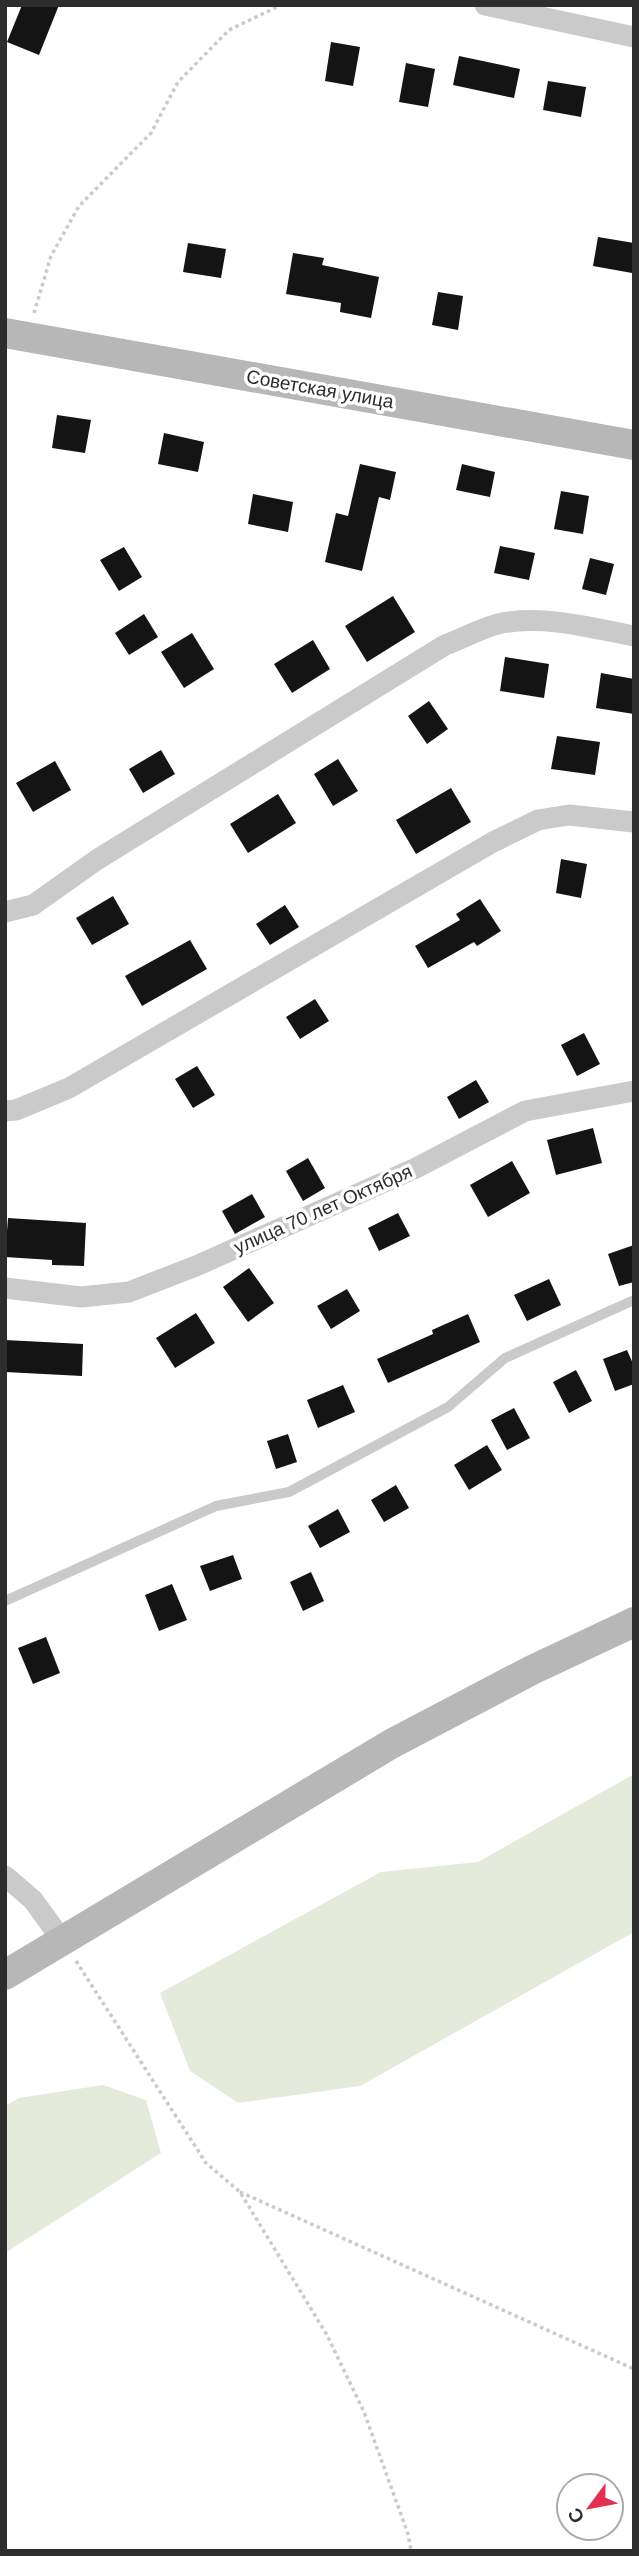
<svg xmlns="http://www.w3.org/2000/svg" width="639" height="2556" font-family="Arial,sans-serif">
  <rect width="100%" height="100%" fill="#fff"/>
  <!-- green -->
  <g fill="#e5ebda">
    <path d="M634,1774V1932L360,2086L238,2103L190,2071L160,1993L381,1872L478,1862Z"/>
    <path d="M103,2085L146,2100L161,2153L5,2253V2106L19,2098Z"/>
  </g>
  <!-- building -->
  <g fill="#141414">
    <path d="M22,5H59L39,55L7,42Z"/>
    <path d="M331,42L360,47L353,86L325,81Z"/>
    <path d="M459,56L520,69L514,98L453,85Z"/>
    <path d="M406,63L435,69L428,107L399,102Z"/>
    <path d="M548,81L586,87L581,117L543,110Z"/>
    <path d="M598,237L634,243L632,273L593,266Z"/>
    <path d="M188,243L226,249L221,278L183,272Z"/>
    <path d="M293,253L324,258L322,265L379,277L371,318L340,312L341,303L286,294Z"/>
    <path d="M438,292L463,296L458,330L432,325Z"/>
    <path d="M57,415L91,420L85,453L52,448Z"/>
    <path d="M164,433L204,442L198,472L158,464Z"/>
    <path d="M360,464L396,472L390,500L379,497L362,571L325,562L336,513L348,516Z"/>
    <path d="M462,464L495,472L490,497L456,490Z"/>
    <path d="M561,491L589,496L583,534L554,529Z"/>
    <path d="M253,494L293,502L288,532L248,524Z"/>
    <path d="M500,546L535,553L529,580L494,573Z"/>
    <path d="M124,547L142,577L119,591L100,560Z"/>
    <path d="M590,558L614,564L606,595L582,589Z"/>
    <path d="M393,596L415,632L367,662L345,626Z"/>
    <path d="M144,614L158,637L129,655L115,633Z"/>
    <path d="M192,633L214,669L184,688L161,652Z"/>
    <path d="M313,640L330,669L292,693L274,664Z"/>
    <path d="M505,657L549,664L544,698L500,691Z"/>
    <path d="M601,673L634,679V714L596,708Z"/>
    <path d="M429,701L448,729L427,744L408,716Z"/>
    <path d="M557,736L600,742L595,775L551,769Z"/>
    <path d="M161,750L175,774L143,793L129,769Z"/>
    <path d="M338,759L358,791L333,806L314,774Z"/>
    <path d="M55,761L71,790L33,812L16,783Z"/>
    <path d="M451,788L471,822L416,854L396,820Z"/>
    <path d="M278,794L296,823L248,853L230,824Z"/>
    <path d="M561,859L587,864L581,898L556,893Z"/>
    <path d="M113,896L129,924L92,945L76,918Z"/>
    <path d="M480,899L501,931L477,946L474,942L428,968L415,946L460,920L456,914Z"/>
    <path d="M285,905L299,927L270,945L256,924Z"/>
    <path d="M190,940L207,969L142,1006L125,976Z"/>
    <path d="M315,999L329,1021L300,1039L286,1017Z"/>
    <path d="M584,1033L600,1064L577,1076L561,1045Z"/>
    <path d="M197,1066L215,1095L193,1108L175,1079Z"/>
    <path d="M476,1080L489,1102L459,1119L447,1097Z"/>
    <path d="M593,1128L602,1163L556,1175L547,1140Z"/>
    <path d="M308,1158L325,1188L303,1201L286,1171Z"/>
    <path d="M512,1161L530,1193L488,1217L470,1185Z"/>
    <path d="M252,1194L265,1217L235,1234L222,1211Z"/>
    <path d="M398,1213L410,1236L379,1251L368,1228Z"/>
    <path d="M8,1218L86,1223L84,1266L52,1265V1260L5,1257Z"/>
    <path d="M634,1245V1282L619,1286L608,1254Z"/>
    <path d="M249,1268L274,1303L248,1322L223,1287Z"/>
    <path d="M549,1279L561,1305L527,1321L514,1295Z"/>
    <path d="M347,1289L360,1311L331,1329L317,1306Z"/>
    <path d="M196,1313L215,1343L175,1368L156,1338Z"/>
    <path d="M468,1314L480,1342L388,1383L377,1359L433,1334L432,1330Z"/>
    <path d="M5,1340L83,1344L82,1376L5,1372Z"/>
    <path d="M627,1350L634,1366V1384L615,1391L603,1359Z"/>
    <path d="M576,1370L592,1401L569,1413L553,1382Z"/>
    <path d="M343,1385L355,1412L318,1428L307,1400Z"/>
    <path d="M514,1408L530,1438L507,1450L491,1420Z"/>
    <path d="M288,1434L297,1462L276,1469L267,1441Z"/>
    <path d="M487,1445L502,1470L469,1490L454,1465Z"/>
    <path d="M396,1485L409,1508L384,1522L371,1500Z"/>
    <path d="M338,1509L350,1532L320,1548L308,1526Z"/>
    <path d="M233,1555L242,1579L210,1591L200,1566Z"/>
    <path d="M311,1572L324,1601L303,1611L290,1582Z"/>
    <path d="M172,1584L187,1620L159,1631L145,1595Z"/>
    <path d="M46,1637L60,1673L33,1684L18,1648Z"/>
  </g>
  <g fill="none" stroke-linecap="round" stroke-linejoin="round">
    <!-- path -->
    <g stroke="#cacaca" stroke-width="3.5" stroke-dasharray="3.5 3.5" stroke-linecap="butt">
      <path d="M34,313L51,256L79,206L151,133L178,82L229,30L281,5"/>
      <path d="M76,1961L206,2163L240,2192L327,2335L364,2412L408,2534L411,2551"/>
      <path d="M240,2192L634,2369"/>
    </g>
    <!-- service -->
    <path stroke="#cacaca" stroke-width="10" d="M5,1601L216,1506L289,1492L448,1407L505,1358L634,1300"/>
    <!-- minor -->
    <g stroke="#cacaca" stroke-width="21">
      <path d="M485,5L634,37"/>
      <path d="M5,912L33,905L98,859L445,645C464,638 483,627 502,623C545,615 592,628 634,636"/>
      <path d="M5,1111L16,1110L69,1088L493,842L538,820L569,815L634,822"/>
      <path d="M5,1288L81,1297L129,1292L196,1266L416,1168L525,1111L634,1091"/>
      <path d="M5,1876L33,1900L62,1940"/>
    </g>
    <!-- secondary -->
    <g stroke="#b7b7b7" stroke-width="30">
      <path d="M5,333L634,445"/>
      <path d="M5,1975L391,1744L532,1670L634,1622"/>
    </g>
  </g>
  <g text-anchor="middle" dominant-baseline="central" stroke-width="7" stroke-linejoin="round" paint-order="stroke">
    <!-- street labels -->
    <g font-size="19" fill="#2d2d2d" stroke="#fff">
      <text transform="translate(320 389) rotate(10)">Советская улица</text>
      <text transform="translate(323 1209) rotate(-24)">улица 70 лет Октября</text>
    </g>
  </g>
  <!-- border -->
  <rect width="639" height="2556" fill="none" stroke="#2d2d2d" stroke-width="14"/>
  <!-- north arrow -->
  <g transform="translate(590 2507) rotate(238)"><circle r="33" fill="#ffffff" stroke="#ababab" stroke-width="2"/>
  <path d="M0-5L12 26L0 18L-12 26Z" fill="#e33050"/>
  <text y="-10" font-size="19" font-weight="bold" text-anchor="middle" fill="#2d2d2d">С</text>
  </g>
</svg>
